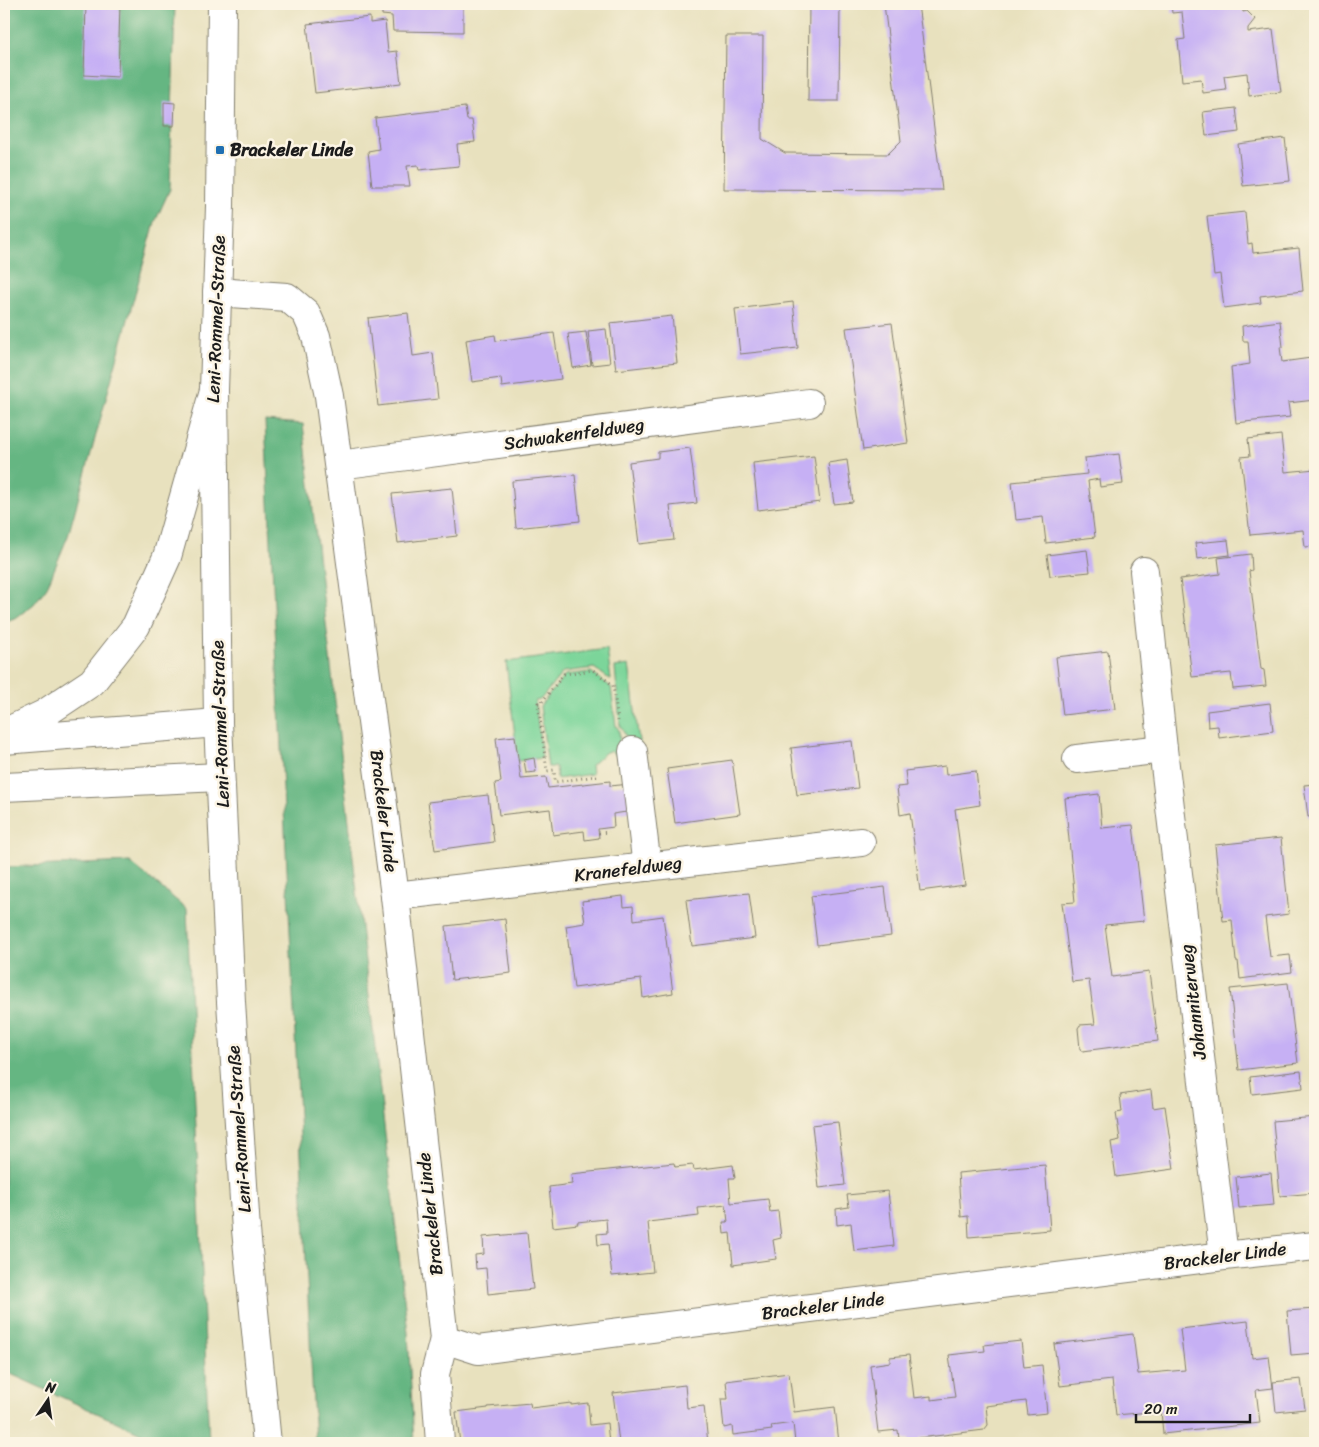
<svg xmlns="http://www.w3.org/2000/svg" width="1319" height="1447" font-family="Sriracha,sans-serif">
  <rect width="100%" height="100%" fill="#fcf5e5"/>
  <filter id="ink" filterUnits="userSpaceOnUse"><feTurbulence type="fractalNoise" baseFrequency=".02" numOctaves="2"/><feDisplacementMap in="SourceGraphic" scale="10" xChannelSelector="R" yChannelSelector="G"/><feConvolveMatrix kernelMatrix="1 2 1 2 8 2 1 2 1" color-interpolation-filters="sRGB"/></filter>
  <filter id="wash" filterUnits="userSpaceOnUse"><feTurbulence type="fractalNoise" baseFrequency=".0096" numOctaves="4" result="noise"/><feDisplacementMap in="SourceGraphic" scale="20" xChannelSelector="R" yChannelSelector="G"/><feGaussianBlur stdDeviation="1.12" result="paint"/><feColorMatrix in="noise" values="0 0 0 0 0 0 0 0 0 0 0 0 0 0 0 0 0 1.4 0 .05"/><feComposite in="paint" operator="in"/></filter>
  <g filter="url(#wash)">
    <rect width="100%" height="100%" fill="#e8e1be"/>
    <!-- green -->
    <g fill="#7cd59a" stroke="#4c785b">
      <path d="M607,649L611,680L594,668L563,672L540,700L535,701L542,758L518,761L506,662Z"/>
      <path d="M629,665L640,749L628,750L626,737L620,725L615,667Z"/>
      <path d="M591,672L611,687L616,726L619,730L621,760L611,751L606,752L591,765L592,774L557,779L556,767H548L540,706L565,675Z"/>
    </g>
    <!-- forest -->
    <g fill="#65b682" stroke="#40694f">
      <path d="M4,4H175L170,189L155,222L68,536L47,587L34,604L17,617L4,622Z"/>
      <path d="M265,421L303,424L408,1333L414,1443H315Z"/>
      <path d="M130,862L187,909L209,1443H163L4,1371V867Z"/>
    </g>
    <g id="blocks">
      <!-- building -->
      <g fill="#c6b0f4">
        <path d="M86,4H120L118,77L84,75Z"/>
        <path d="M382,4H463V32L393,31L392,16L382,15Z"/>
        <path d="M809,4H840L839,101H808Z"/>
        <path d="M884,4H918L942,190L724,189L726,36H763L762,139L785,153L888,154L901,141Z"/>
        <path d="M1171,4H1221V5L1242,4L1243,12L1247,11L1255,19L1248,28V32L1273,29L1281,92L1249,96L1247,73L1224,76L1226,90L1203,93L1201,79L1182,81L1178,40L1185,39L1182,12L1172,13Z"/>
        <path d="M370,17V23L385,21L388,52L397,51L401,83L315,93L307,24Z"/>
        <path d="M164,102L175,103L174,126H164Z"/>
        <path d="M465,107L467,120H472L475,142L457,144L459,166L419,170L418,165L407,166L410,186H372L368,151L379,149L375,118Z"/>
        <path d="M1236,108L1239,132L1206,136L1203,112Z"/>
        <path d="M1285,138L1290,181L1243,186L1238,144Z"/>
        <path d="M1245,212L1248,244L1252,243L1253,253L1299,248L1303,291L1260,296L1261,303L1224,308L1220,274L1214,275L1207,216Z"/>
        <path d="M793,302L798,348L740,354L735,309Z"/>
        <path d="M408,313L413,356L433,353L438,399L378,406L368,318Z"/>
        <path d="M672,316L677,363L616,370L610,323Z"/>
        <path d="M1280,321L1283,347H1280L1282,362L1311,358L1315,400L1288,403L1290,417L1236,423L1231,367L1250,364L1248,341H1243L1242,326Z"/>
        <path d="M892,323L908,443L863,450L846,328Z"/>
        <path d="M606,329L610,363L592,365L588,331Z"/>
        <path d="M586,332L591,365L573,368L568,334Z"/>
        <path d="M554,333L561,379L502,387L501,378L472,382L466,340L495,335L496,341Z"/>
        <path d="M1281,435L1285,472L1315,469V546L1305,547L1303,530L1250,535L1241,457L1250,456L1248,439Z"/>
        <path d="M690,448L697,503L670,506L674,540L639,544L629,462L658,458V452Z"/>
        <path d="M1119,454L1123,484L1100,487L1099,479L1088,481L1095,537L1046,543L1043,517L1016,520L1012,482L1087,474L1085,458Z"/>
        <path d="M814,456L820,502L758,510L753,463Z"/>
        <path d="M847,460L853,502L834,504L828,463Z"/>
        <path d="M575,475L580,521L516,528L512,481Z"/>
        <path d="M452,488L457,536L398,543L392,494Z"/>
        <path d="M1228,540L1230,555L1197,559L1195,543Z"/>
        <path d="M1087,550L1090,572L1050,576L1047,555Z"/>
        <path d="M1251,554L1252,570L1249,571L1253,604L1261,669L1264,670L1266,686L1233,689L1231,673L1192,677L1180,579L1220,574L1218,558Z"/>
        <path d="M1108,651L1115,709L1063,715L1056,657Z"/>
        <path d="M1270,703L1273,731L1219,738L1218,726L1208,727L1207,711Z"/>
        <path d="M515,736L521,779L546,777L548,788L610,781V786L630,784L633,811L613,814L614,827L598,829L599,838L585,840L584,831L553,835L550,809L499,815L495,783L501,782L496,738Z"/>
        <path d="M852,741L858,788L797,795L791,748Z"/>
        <path d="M534,758L536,772L526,773L524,760Z"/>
        <path d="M732,760L740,814L675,823L667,769Z"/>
        <path d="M945,766L946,775L976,771L980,805L955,809L965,885L920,891L910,813L900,815L897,787L907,786L905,771Z"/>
        <path d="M1315,784V816L1308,817L1304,785Z"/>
        <path d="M1099,794L1102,828L1133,825L1144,921L1105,925L1112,977L1149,972L1158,1041L1083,1051L1080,1049L1078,1028L1080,1025L1095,1024L1089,980L1072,982L1062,903L1075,902L1065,798Z"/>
        <path d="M488,795L494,842L435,850L428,802Z"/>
        <path d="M1281,838L1289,914L1265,917L1270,957L1290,955L1292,972L1240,979L1238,961H1236L1232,920L1223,921L1215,845Z"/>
        <path d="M885,887L891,936L817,945L811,896Z"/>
        <path d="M749,893L755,938L692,946L686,900Z"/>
        <path d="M623,896L624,907L633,906L634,920L663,916L673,993L643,998L641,979L574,988L566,926L585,923L582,901Z"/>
        <path d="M505,919L511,973L452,980L446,926Z"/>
        <path d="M1288,983L1298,1063L1239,1070L1230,989Z"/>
        <path d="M1301,1071L1303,1088L1252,1094L1250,1077Z"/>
        <path d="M1151,1090L1153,1108L1165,1106L1174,1169L1116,1177L1111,1142L1120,1140L1116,1113L1122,1112L1120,1095Z"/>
        <path d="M1315,1117V1193L1280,1196L1273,1121Z"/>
        <path d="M838,1122L845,1185L819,1188L812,1125Z"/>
        <path d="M674,1163L675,1167L693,1165L694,1170L733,1165L735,1178H729L731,1203L768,1199L770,1212L778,1211L781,1238L773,1240L776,1259L733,1265L730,1233L724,1234L723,1222H728L726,1205L698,1208L699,1216L648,1222L653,1272L612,1276L608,1244L598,1245L597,1234L607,1233L606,1219L577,1222L578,1224L553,1227L549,1187L572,1184L571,1174Z"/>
        <path d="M1045,1165L1050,1230L969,1237L968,1216L961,1217L958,1173Z"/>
        <path d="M1271,1173L1274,1205L1239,1208L1236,1177Z"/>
        <path d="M888,1191L894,1246L854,1251L851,1223L837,1225L836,1209L849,1207L847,1195Z"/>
        <path d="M527,1233L533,1289L488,1294L486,1268L476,1269L475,1255L484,1254L483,1237Z"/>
        <path d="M1315,1309V1353L1291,1355L1287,1311Z"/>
        <path d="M1248,1321L1252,1358L1269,1356L1273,1388L1256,1390L1260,1423L1163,1434L1161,1411L1116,1415L1112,1380L1060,1386L1054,1344L1133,1334L1138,1374L1185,1370L1180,1329Z"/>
        <path d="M1021,1341L1024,1367L1042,1365L1047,1413L1028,1415L1026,1401L986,1406L988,1425L984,1430L919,1438V1443H909V1439L899,1440L898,1430L878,1432L870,1365L890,1362V1357L909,1355L914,1398L931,1396V1400L955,1397L949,1355L985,1351L984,1345Z"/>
        <path d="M789,1373L794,1412L835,1407L839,1443H795L793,1423L771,1426L772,1430L733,1435L732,1426L724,1428L721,1399H728L726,1381Z"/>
        <path d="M1301,1379L1305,1409L1276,1412L1273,1382Z"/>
        <path d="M685,1385L687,1408L704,1406L708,1443H619L613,1393Z"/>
        <path d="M530,1403L531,1408L571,1403V1405L588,1403L590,1425L607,1423L609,1443H460L456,1412L488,1408V1407Z"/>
      </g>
    </g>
  </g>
  <g filter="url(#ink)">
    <use href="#blocks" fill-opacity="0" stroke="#827e6d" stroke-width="1"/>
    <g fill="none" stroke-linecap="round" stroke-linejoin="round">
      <defs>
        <g id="minor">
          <path d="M217,292L287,297L306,313L316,336L329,396L395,896L444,1339L478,1350L1224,1256L1315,1246"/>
          <path d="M339,465L809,403"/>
          <path d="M1144,571L1163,749L1224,1256"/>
          <path d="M633,751L647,867"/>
          <path d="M1077,759L1163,749"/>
          <path d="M395,896L861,842"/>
          <path d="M440,1443L435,1374L444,1339"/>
        </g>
        <path id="major" d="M222,4L220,206L214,390L218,723L231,1002L246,1230L267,1443"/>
        <g id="highway">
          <path d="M4,733L44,714L92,682L136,626L167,557L214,390"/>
          <path d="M4,740L218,723"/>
          <path d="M4,787L220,777"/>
        </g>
      </defs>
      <!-- minor casing -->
      <use href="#minor" stroke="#827e6d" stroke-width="30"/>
      <!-- major casing -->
      <use href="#major" stroke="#827e6d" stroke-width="30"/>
      <!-- highway casing -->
      <use href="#highway" stroke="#827e6d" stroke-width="30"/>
      <!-- path -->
      <g stroke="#827e6d" stroke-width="3" stroke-dasharray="1 4" stroke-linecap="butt">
        <path d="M597,776L555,782L554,770L547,771L538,703H541L564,674L593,670L613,685L618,721"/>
        <path d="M599,833L609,832"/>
      </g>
      <!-- minor -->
      <use href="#minor" stroke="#fff" stroke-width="28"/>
      <!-- major -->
      <use href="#major" stroke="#fff" stroke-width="28"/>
      <!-- highway -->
      <use href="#highway" stroke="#fff" stroke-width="28"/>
    </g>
  </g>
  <!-- markers -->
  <rect fill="#1f6fb2" stroke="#fcf5e5" stroke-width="2" x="215" y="145" width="10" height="10" rx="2.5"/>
  <g text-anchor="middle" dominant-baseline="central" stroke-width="5" stroke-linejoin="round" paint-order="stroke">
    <!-- poi labels -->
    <g font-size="18" font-weight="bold" fill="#1c1c1c" stroke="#fcf5e5" text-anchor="start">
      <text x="230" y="150">Brackeler Linde</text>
    </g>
    <!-- street labels -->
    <g font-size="18" fill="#1c1c1c" stroke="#fcf5e5">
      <text transform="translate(216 319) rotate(-88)">Leni-Rommel-Straße</text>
      <text transform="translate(574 434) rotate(-8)">Schwakenfeldweg</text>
      <text transform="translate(220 724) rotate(-92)">Leni-Rommel-Straße</text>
      <text transform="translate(384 811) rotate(83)">Brackeler Linde</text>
      <text transform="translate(628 869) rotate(-7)">Kranefeldweg</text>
      <text transform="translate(1193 1002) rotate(-97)">Johanniterweg</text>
      <text transform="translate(239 1129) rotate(-94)">Leni-Rommel-Straße</text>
      <text transform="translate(430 1214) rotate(-96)">Brackeler Linde</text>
      <text transform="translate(1225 1256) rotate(-7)">Brackeler Linde</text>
      <text transform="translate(823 1306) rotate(-7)">Brackeler Linde</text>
    </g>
  </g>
  <!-- margin -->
  <rect width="1319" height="1447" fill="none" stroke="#fcf5e5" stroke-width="20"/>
  <!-- north arrow -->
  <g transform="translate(48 1400) rotate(13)" stroke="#fcf5e5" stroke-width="4" paint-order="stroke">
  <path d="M0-4L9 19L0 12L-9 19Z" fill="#1c1c1c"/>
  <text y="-8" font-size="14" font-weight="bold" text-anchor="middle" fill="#1c1c1c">N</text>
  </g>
  <!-- scale -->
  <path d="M1136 1414v8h114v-8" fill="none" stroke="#1c1c1c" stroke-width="2.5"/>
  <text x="1144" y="1414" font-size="15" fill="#1c1c1c" stroke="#fcf5e5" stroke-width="4" paint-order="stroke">20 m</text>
</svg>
